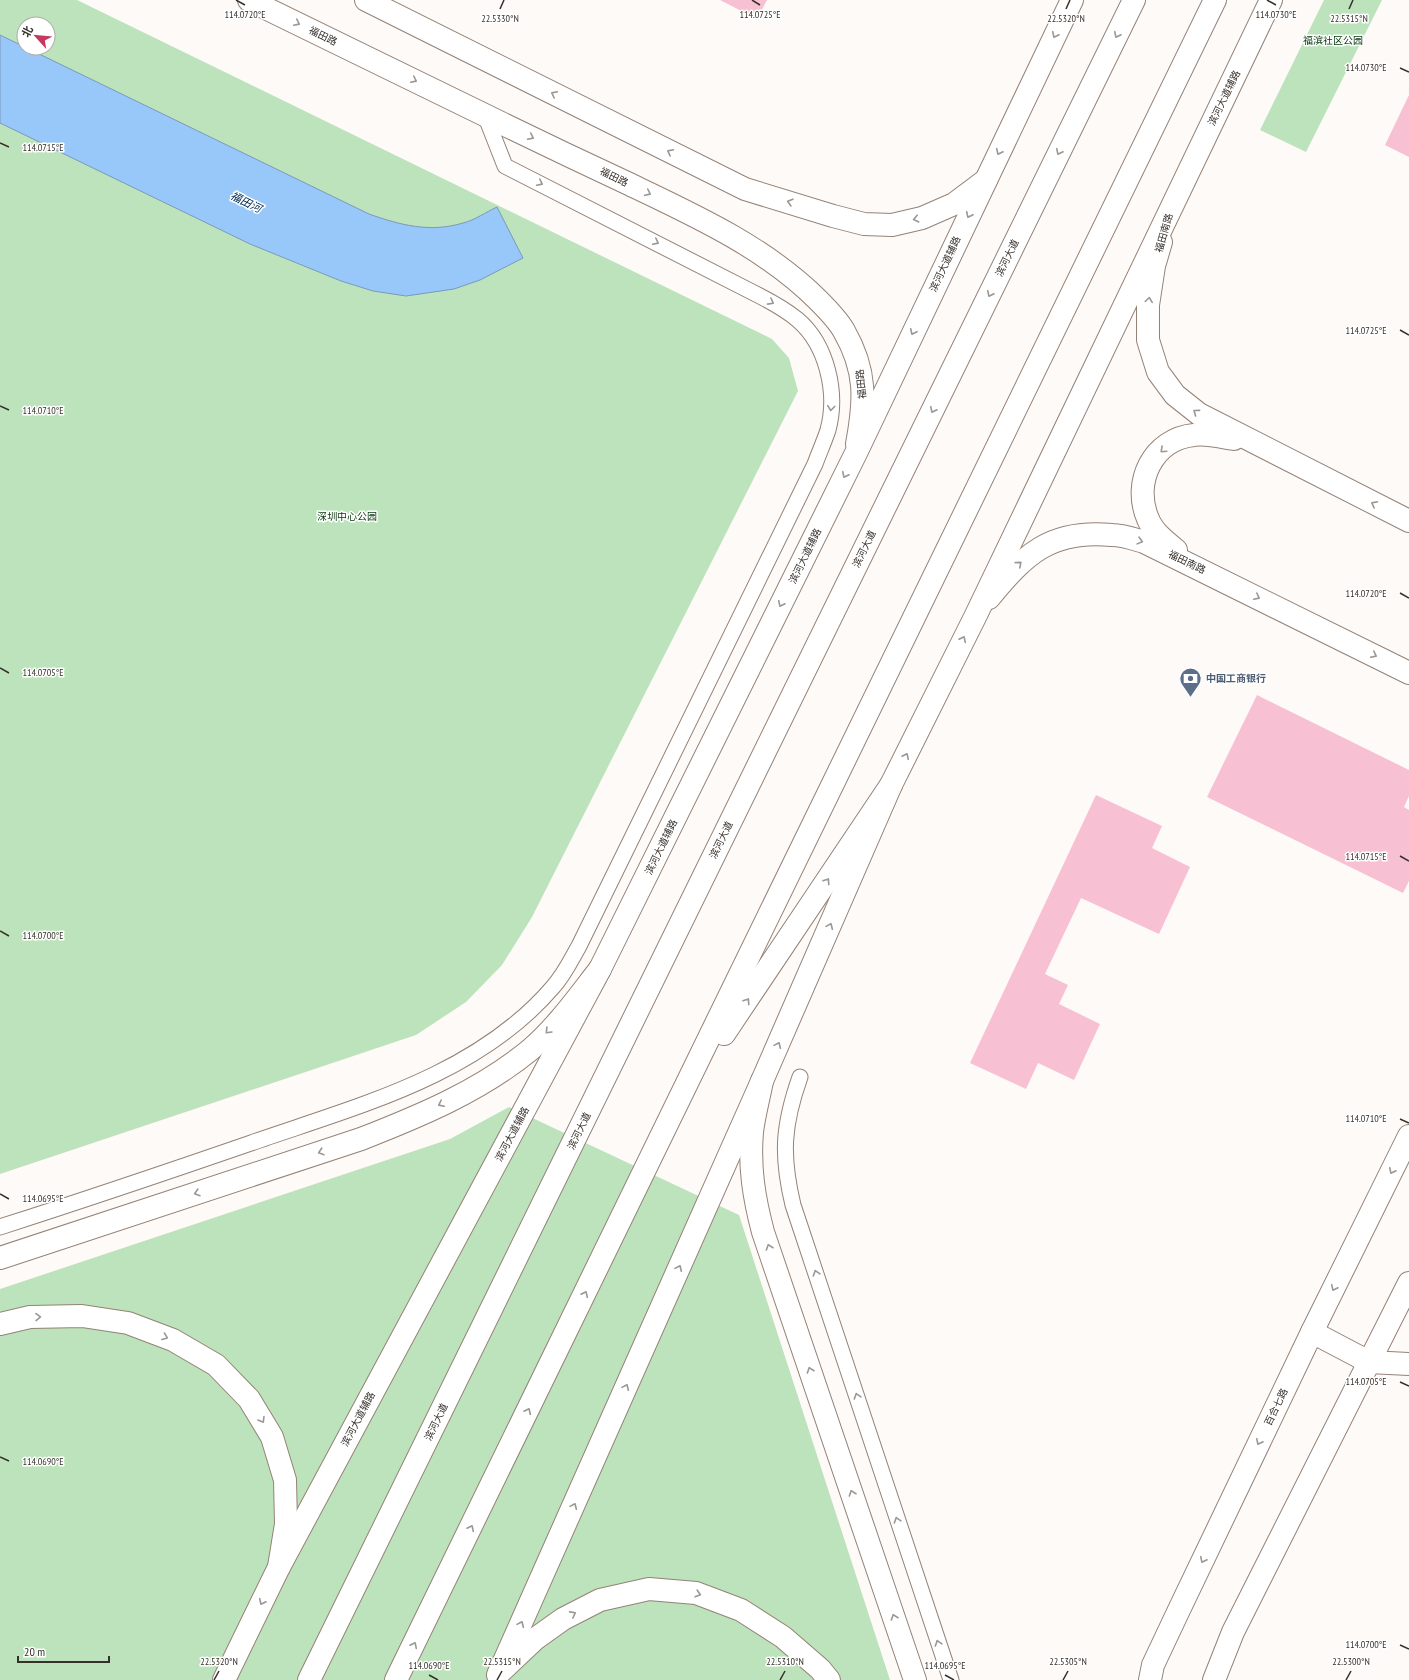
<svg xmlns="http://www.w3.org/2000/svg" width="1409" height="1680" font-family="'PT Sans Narrow','Noto Sans SC',sans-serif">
  <rect width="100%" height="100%" fill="#fefaf7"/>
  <!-- green -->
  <g fill="#bce3bc" fill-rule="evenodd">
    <path d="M0,0H77L772,339L789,358L798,391L532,917L502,965L466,1002L416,1035L0,1174ZM24,24H48V48H24Z"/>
    <path d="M1324,0H1382L1306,152L1260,130Z"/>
    <path d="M509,1107L739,1215L890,1680H0V1289L450,1139Z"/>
  </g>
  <!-- water -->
  <path fill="#98c7f9" stroke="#7b99bb" d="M0,35L369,214C400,225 430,233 463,223C475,220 486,212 497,207L523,258L480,280L454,289L406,296L373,291L341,281L250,244L0,123Z"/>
  <!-- building -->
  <g fill="#f7c1d3">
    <path d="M720,0H767L757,19Z"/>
    <path d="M1409,95V157L1385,145Z"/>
    <path d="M1257,695L1409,770V796L1404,807L1409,810V881L1403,893L1207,797Z"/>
    <path d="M1096,795L1162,826L1152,848L1190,867L1159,934L1081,898L1045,974L1068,985L1059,1004L1100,1024L1074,1080L1038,1063L1026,1089L970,1063Z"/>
  </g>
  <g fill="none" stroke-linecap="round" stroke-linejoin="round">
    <defs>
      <g id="lane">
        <path d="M800,1077C783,1125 781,1155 793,1205L951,1680"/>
        <path d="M0,1227C84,1200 167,1172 251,1143C357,1106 477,1076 553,987C564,975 571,960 579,946L815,464C819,453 824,442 828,430C838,393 827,345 798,320C785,309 770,301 754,293L505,166L485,115"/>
      </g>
      <g id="street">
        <path d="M1312,1332L1369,1362L1409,1364"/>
        <path d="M1214,1680L1233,1632L1409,1283"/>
      </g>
      <g id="secondary">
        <path d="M249,0C333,41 416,82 499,122C542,143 584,163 627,183C694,215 765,247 818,300C827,309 838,320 844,331C867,371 865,401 857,444"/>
        <path d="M366,0L745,189L833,216L864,224L892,225L922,218L954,204L986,180"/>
        <path d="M1161,242L1154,266L1148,305V340L1158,372L1175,395L1199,414L1409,521"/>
        <path d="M1176,550C1166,542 1153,532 1148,519C1132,482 1153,439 1194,435C1207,433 1221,437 1234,439"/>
        <path d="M989,598C1025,554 1051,529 1112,535C1123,535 1134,539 1144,542L1409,673"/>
        <path d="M1150,1680L1153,1665L1178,1612L1312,1332L1409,1136"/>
      </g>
      <g id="primary">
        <path d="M498,1675L762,1081L891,785L976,615L1271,0"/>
        <path d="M224,1680L279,1567L600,969L856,453L1072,0"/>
      </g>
      <g id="highway">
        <path d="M724,1034L891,785"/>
        <path d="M762,1081C759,1097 754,1115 752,1132C749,1167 754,1198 763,1232L915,1680"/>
        <path d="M0,1258L361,1139C420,1116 480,1091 530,1050C557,1027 578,997 600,969"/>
        <path d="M0,1324L30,1317L82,1316L128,1323L173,1340L216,1365L249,1399L272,1437L285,1480L286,1524L279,1567"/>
        <path d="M499,1673L535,1639L563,1619L600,1600L649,1589L696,1593L741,1610L783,1637L820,1669L829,1680"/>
        <path d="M309,1680L1134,0"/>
        <path d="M396,1680L1215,0"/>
      </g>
    </defs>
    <!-- lane casing -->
    <use href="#lane" stroke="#948276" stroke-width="17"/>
    <!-- street casing -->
    <use href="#street" stroke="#948276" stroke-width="24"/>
    <!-- secondary casing -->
    <use href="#secondary" stroke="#948276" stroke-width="24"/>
    <!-- primary casing -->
    <use href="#primary" stroke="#948276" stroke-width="24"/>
    <!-- highway casing -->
    <use href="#highway" stroke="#948276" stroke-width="24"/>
    <!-- lane -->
    <use href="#lane" stroke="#fff" stroke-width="15"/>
    <!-- street -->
    <use href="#street" stroke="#fff" stroke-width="22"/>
    <!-- secondary -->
    <use href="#secondary" stroke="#fff" stroke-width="22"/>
    <!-- primary -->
    <use href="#primary" stroke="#fff" stroke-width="22"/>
    <!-- highway -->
    <use href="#highway" stroke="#fff" stroke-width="22"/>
  </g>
  <!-- one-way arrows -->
  <defs><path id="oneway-chevron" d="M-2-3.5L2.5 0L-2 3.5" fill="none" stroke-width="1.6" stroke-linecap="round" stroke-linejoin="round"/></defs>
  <g stroke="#9a9794">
    <use href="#oneway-chevron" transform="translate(297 23) rotate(26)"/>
    <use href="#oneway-chevron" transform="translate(1055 35) rotate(116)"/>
    <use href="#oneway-chevron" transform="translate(1117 35) rotate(116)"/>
    <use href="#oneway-chevron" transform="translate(414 80) rotate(26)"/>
    <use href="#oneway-chevron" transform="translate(554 94) rotate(-153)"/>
    <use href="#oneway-chevron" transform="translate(531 137) rotate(26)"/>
    <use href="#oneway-chevron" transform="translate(670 152) rotate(-153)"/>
    <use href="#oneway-chevron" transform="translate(999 152) rotate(116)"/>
    <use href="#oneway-chevron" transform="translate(1059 152) rotate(116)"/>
    <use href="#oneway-chevron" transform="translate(540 183) rotate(27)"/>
    <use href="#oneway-chevron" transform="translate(648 193) rotate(26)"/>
    <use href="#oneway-chevron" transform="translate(790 202) rotate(-164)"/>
    <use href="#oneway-chevron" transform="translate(969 215) rotate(115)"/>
    <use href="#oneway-chevron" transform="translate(916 219) rotate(167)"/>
    <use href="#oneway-chevron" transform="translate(656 242) rotate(27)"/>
    <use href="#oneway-chevron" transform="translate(990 294) rotate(116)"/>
    <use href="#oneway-chevron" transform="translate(1149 300) rotate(-82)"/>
    <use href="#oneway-chevron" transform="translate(771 302) rotate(28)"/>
    <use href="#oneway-chevron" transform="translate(913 332) rotate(115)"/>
    <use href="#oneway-chevron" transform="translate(831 408) rotate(97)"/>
    <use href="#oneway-chevron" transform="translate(933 410) rotate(116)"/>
    <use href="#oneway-chevron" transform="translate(1196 412) rotate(-144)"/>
    <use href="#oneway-chevron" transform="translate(1163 450) rotate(137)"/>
    <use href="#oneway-chevron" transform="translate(845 475) rotate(116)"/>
    <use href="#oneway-chevron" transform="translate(1374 504) rotate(-153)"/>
    <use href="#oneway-chevron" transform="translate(1140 541) rotate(15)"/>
    <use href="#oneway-chevron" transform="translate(1019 564) rotate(-41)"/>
    <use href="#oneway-chevron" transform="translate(1257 597) rotate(27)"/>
    <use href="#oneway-chevron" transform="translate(781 604) rotate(116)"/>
    <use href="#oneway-chevron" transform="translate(963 639) rotate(-64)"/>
    <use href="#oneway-chevron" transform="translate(1374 655) rotate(27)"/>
    <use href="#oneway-chevron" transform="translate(906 756) rotate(-64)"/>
    <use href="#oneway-chevron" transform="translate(827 881) rotate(-56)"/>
    <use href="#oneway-chevron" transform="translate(830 926) rotate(-66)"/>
    <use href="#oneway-chevron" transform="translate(747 1001) rotate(-56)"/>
    <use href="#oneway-chevron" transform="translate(548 1031) rotate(134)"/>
    <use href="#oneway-chevron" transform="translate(778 1045) rotate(-66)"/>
    <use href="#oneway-chevron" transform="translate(441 1104) rotate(153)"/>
    <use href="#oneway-chevron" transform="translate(321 1152) rotate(162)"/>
    <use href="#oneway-chevron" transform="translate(1392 1171) rotate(116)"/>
    <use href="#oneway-chevron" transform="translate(197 1193) rotate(162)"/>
    <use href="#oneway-chevron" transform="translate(769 1247) rotate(-109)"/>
    <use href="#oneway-chevron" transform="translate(679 1268) rotate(-66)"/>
    <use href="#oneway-chevron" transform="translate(816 1273) rotate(-108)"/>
    <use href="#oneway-chevron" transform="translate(1334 1288) rotate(116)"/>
    <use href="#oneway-chevron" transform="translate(585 1294) rotate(-64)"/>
    <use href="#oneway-chevron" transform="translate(38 1317) rotate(-1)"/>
    <use href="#oneway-chevron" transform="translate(165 1337) rotate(21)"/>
    <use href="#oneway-chevron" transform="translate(810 1370) rotate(-109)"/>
    <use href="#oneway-chevron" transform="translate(626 1387) rotate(-66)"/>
    <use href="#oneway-chevron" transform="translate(857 1396) rotate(-108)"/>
    <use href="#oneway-chevron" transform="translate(528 1411) rotate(-64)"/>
    <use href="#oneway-chevron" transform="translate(262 1420) rotate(59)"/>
    <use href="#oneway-chevron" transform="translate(1259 1442) rotate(116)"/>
    <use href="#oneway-chevron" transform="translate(852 1493) rotate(-109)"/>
    <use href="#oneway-chevron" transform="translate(574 1506) rotate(-66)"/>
    <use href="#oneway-chevron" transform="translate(897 1520) rotate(-108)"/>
    <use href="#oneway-chevron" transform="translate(471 1528) rotate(-64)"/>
    <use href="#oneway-chevron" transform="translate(1203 1560) rotate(116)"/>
    <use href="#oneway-chevron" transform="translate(698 1594) rotate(16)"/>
    <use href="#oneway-chevron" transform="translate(262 1602) rotate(116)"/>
    <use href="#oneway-chevron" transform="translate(573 1614) rotate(-28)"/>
    <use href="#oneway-chevron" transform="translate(894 1617) rotate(-109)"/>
    <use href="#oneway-chevron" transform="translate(521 1624) rotate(-66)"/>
    <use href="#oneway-chevron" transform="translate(938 1643) rotate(-108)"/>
    <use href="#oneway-chevron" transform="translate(414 1645) rotate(-64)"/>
  </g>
  <!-- ticks -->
  <path fill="none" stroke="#362f2a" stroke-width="1.5" d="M236,0L245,5M752,0L760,5M1267,0L1276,5M500,9L504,0M1066,9L1070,0M1349,9L1353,0M1400,68L1409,72M0,143L9,147M1400,330L1409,335M0,406L9,410M1400,593L1409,598M0,668L9,673M1400,856L1409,861M0,931L9,936M1400,1119L1409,1123M0,1194L9,1199M1400,1382L1409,1386M0,1457L9,1461M1400,1645L1409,1649M429,1675L438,1680M945,1675L954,1680M214,1680L219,1671M497,1680L502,1671M780,1680L785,1671M1063,1680L1068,1671M1346,1680L1351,1671"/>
  <!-- icons -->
  <defs>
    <symbol id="bank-pin" viewBox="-11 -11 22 30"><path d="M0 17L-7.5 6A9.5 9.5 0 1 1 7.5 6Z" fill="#5c6f8a" stroke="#fff"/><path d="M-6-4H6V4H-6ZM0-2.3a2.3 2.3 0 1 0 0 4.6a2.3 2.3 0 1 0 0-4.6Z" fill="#fff"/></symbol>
  </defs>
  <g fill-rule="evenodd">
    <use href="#bank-pin" x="1178" y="666" width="25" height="34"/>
  </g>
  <g text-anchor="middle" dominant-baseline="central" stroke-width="3" stroke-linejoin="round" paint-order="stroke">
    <!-- street labels -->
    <g font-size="10" fill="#362f2a" stroke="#fff">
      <text transform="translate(323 36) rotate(26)">福田路</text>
      <text transform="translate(1224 98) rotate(-64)">滨河大道辅路</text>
      <text transform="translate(614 177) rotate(26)">福田路</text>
      <text transform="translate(1164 233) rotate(-74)">福田南路</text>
      <text transform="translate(1007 258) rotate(-64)">滨河大道</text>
      <text transform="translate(945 264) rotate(-65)">滨河大道辅路</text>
      <text transform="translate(861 384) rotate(-96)">福田路</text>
      <text transform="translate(864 549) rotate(-64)">滨河大道</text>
      <text transform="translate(805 556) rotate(-64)">滨河大道辅路</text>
      <text transform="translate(1187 562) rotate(26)">福田南路</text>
      <text transform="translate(721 840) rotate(-64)">滨河大道</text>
      <text transform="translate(661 847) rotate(-64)">滨河大道辅路</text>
      <text transform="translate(579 1131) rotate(-64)">滨河大道</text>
      <text transform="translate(512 1134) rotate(-62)">滨河大道辅路</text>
      <text transform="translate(1276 1407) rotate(-64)">百合七路</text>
      <text transform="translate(358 1419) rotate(-62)">滨河大道辅路</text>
      <text transform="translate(436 1422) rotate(-64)">滨河大道</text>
    </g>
    <!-- park labels -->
    <g font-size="10" fill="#06360d" stroke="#fff">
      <text x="1333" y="40">福滨社区公园</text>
      <text x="347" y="516">深圳中心公园</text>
    </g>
    <!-- service labels -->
    <g font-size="10" font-weight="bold" fill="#4e5e75" stroke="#fff" text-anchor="start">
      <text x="1206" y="678">中国工商银行</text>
    </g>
    <!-- water labels -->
    <g font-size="11" font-style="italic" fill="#002c52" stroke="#fff">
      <text transform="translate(246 202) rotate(26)">福田河</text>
    </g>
  </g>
  <g font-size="10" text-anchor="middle" fill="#362f2a" stroke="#fff" stroke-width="3" stroke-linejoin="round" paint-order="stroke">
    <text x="1276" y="18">114.0730°E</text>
    <text x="245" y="18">114.0720°E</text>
    <text x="760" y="18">114.0725°E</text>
    <text x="500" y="22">22.5330°N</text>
    <text x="1066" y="22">22.5320°N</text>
    <text x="1349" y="22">22.5315°N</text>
    <text x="1366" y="71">114.0730°E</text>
    <text x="43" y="151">114.0715°E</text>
    <text x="1366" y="334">114.0725°E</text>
    <text x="43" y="414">114.0710°E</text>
    <text x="1366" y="597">114.0720°E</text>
    <text x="43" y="676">114.0705°E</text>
    <text x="1366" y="860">114.0715°E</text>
    <text x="43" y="939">114.0700°E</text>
    <text x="1366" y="1122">114.0710°E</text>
    <text x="43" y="1202">114.0695°E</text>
    <text x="1366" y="1385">114.0705°E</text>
    <text x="43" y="1465">114.0690°E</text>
    <text x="1366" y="1648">114.0700°E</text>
    <text x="219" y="1665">22.5320°N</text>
    <text x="502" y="1665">22.5315°N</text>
    <text x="785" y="1665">22.5310°N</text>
    <text x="1068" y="1665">22.5305°N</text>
    <text x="1351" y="1665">22.5300°N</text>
    <text x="429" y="1669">114.0690°E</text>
    <text x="945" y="1669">114.0695°E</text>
  </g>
  <!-- north arrow -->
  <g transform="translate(36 36) rotate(297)"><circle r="19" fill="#ffffff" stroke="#afacaa"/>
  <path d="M0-3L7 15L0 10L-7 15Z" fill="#c7385e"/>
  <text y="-6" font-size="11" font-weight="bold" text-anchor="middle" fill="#362f2a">北</text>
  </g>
  <!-- scale -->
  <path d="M18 1656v6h91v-6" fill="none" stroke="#362f2a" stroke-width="2"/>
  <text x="24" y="1656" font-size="12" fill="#362f2a" stroke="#ffffff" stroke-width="3" paint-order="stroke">20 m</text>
</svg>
